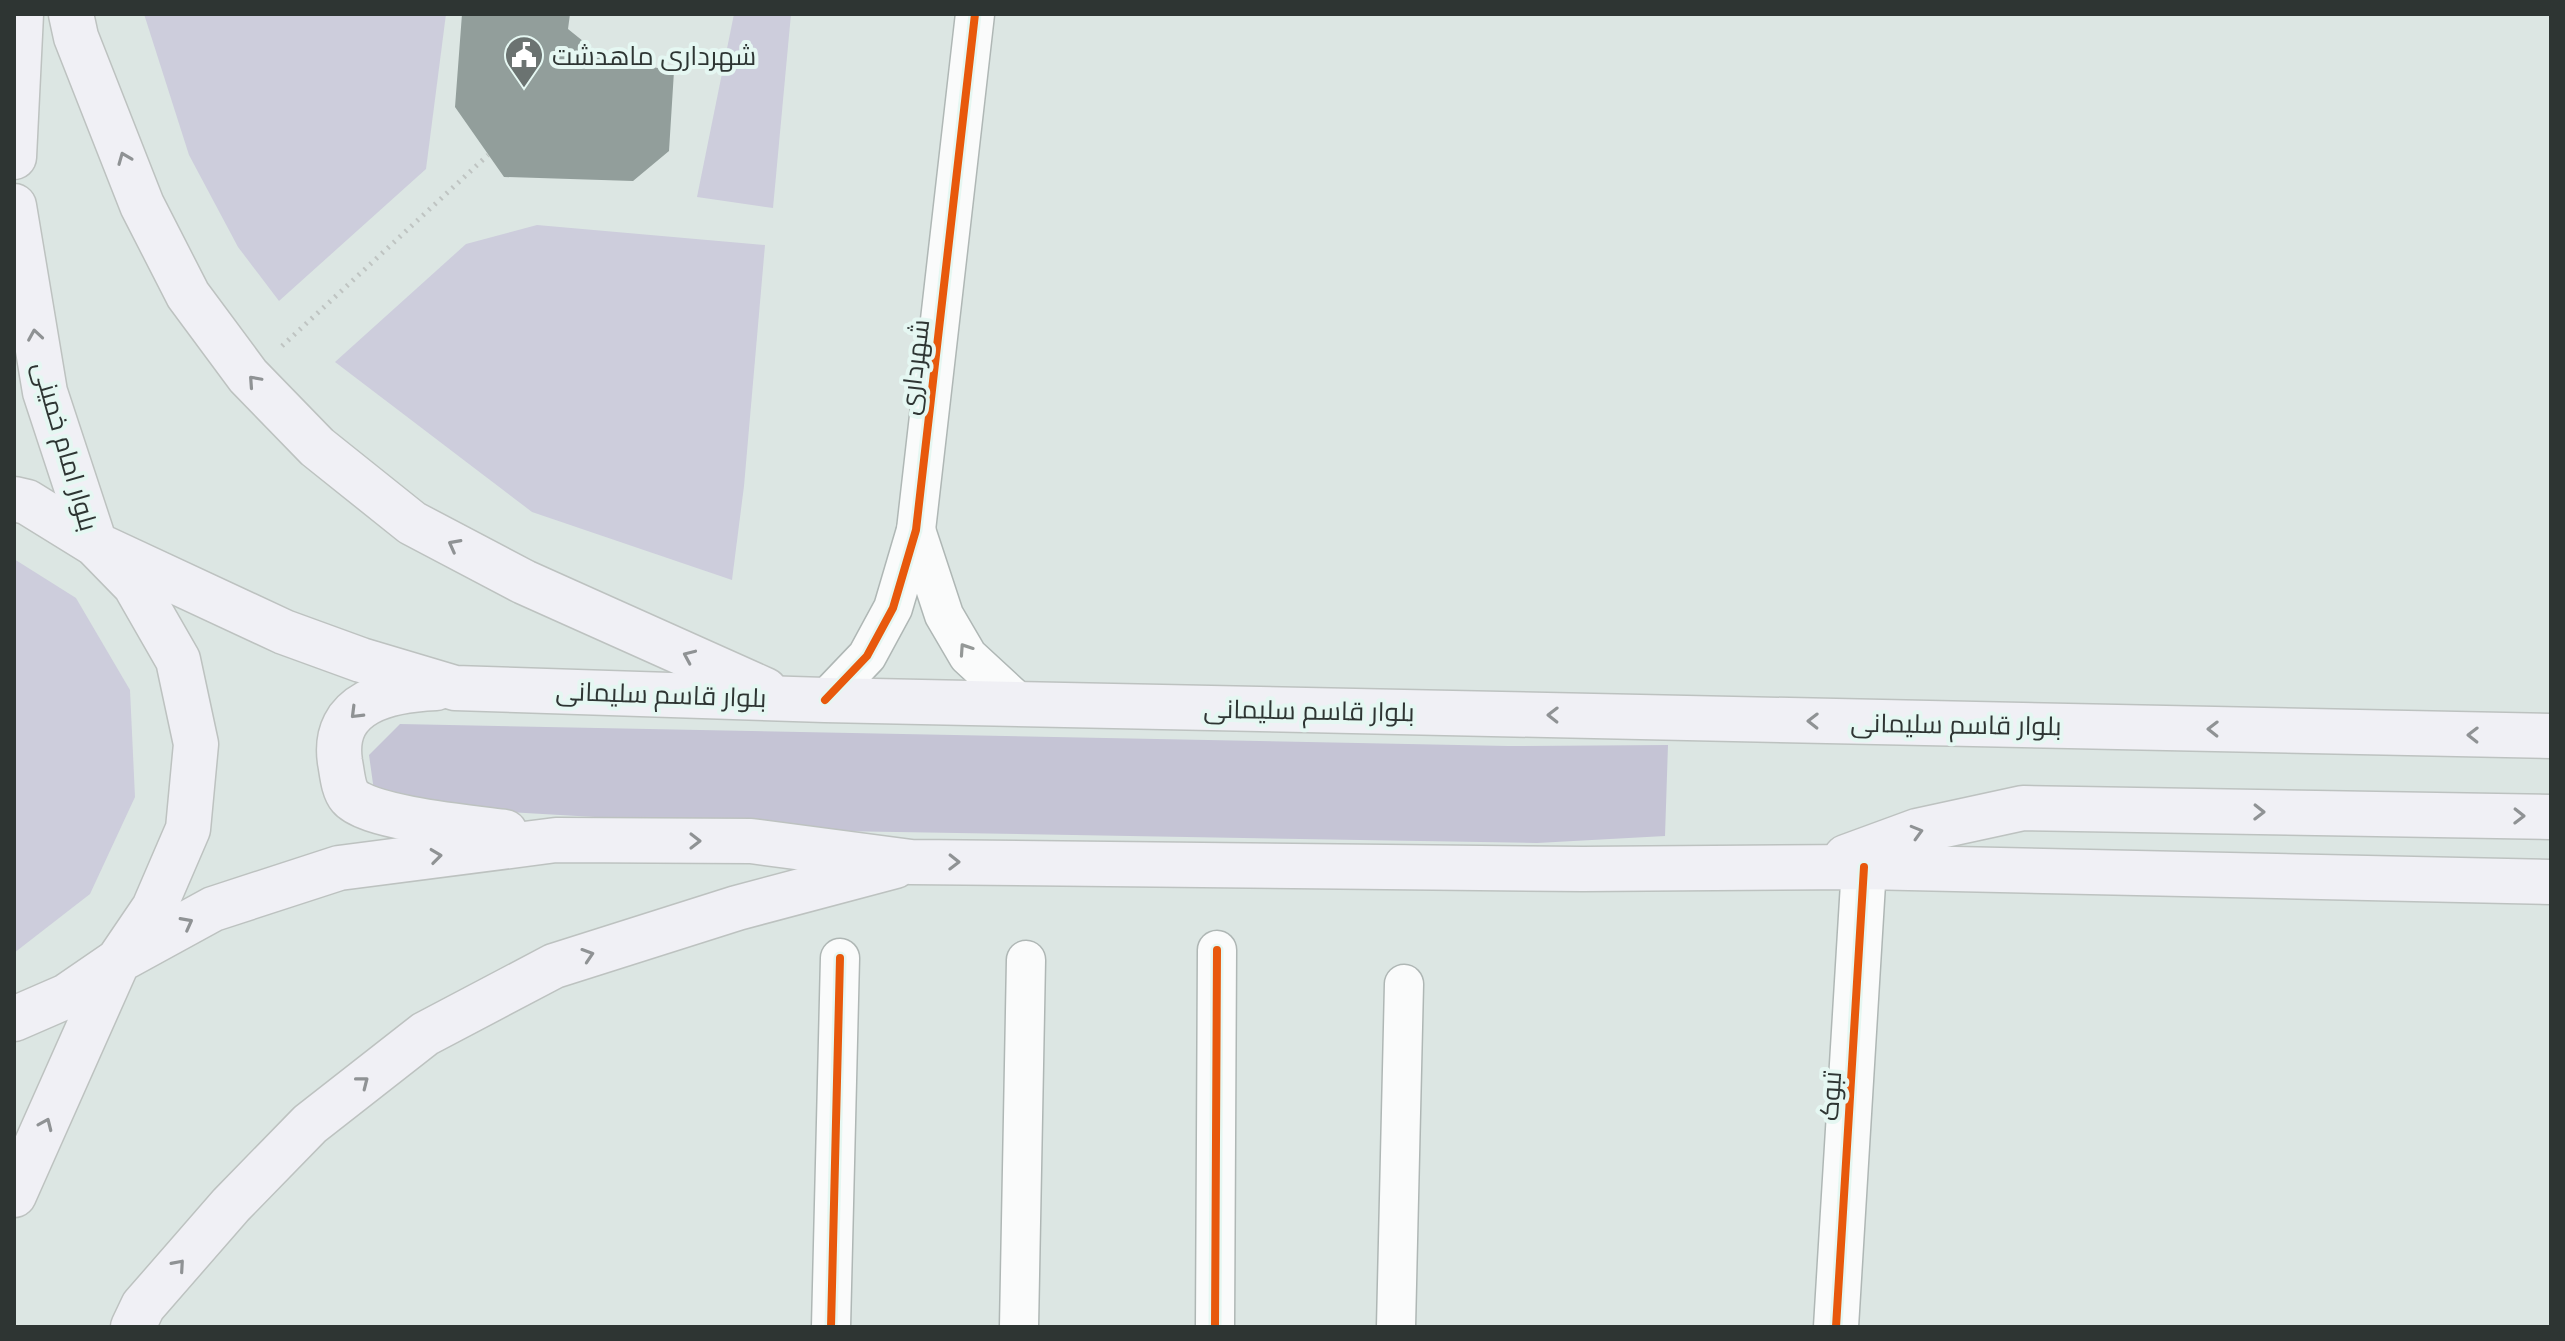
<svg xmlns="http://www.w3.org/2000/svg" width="2565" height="1341" font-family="'Golos Text',Cairo,sans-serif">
  <rect width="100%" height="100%" fill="#dce6e3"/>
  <!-- green -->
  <g fill="#cdcddc">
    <path d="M144,14H446L426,169L279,301L238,247L189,155Z"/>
    <path d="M734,14H791L773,208L697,197Z"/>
    <path d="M537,225L765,245L744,486L732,580L532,512L335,362L466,244Z"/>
    <path d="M14,559L76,598L130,690L135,797L90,894L14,953Z"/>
  </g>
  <!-- forest -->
  <path fill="#c5c4d5" d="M400,724L1508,746L1668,745L1665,836L1537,843L836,831L403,806L374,791L369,755Z"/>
  <!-- building -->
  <path fill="#929e9b" d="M462,14H570L568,29L604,58L674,71L669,151L633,181L504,177L455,107Z"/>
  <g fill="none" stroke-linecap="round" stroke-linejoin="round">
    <defs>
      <g id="street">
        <path d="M916,530L944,615L968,656L1020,704"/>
        <path d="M825,700L867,656L893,608L916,530L975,14"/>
        <path d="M831,1327L840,958"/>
        <path d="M1019,1327L1026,960"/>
        <path d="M1215,1327L1217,950"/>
        <path d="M1396,1327L1404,984"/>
      </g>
      <path id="secondary" d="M1836,1327L1864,867"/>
      <g id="primary">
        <path d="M71,14L76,37L142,205L188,295L248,376L317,447L412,523L524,582L765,690"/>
        <path d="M14,157L21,14"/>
        <path d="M14,206L45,392L95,544L284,632L361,660L455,688L825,700L2551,736"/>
        <path d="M14,499L27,502L95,544L135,585L178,660L196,744L188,829L154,908L118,961L67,996L14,1019"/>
        <path d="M436,688C390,690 331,701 340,762C342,772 343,789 350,797C367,818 475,828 505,832"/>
        <path d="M1846,857L1917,831L2023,808L2551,817"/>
        <path d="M14,1195L118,961L213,909L339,868L556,840L751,841L911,862L1583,869L1864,867L2551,882"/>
        <path d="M133,1327L143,1306L231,1205L310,1124L425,1034L554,966L737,908L895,866"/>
      </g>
    </defs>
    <!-- street casing -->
    <use href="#street" stroke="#afb7b5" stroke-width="41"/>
    <!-- secondary casing -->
    <use href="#secondary" stroke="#afb7b5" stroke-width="47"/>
    <!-- primary casing -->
    <use href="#primary" stroke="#bdc2c0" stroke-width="47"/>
    <!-- path -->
    <path stroke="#bfc4c2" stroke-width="5" stroke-dasharray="2 6" stroke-linecap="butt" d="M282,346L488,155"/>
    <!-- street -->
    <use href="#street" stroke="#fafbfb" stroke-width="38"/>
    <!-- secondary -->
    <use href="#secondary" stroke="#fafbfb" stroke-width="44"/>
    <!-- primary -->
    <use href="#primary" stroke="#f0f0f5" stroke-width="44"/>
    <defs>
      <g id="cycleway">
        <path d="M825,700L867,656L893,608L916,530L975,14"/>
        <path d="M831,1327L840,958"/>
        <path d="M1215,1327L1217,950"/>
        <path d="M1836,1327L1864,867"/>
      </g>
    </defs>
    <!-- cycleway casing -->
    <use href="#cycleway" stroke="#e5f7f2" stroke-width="13"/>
    <!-- cycleway -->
    <use href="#cycleway" stroke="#e8590c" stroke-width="8"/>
  </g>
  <!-- one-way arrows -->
  <defs><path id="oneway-chevron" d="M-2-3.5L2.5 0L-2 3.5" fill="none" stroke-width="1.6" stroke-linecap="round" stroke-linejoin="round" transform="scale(2)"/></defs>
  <g stroke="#8f9294">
    <use href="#oneway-chevron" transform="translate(124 158) rotate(-112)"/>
    <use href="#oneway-chevron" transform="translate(35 335) rotate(-99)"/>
    <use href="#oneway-chevron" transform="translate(254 381) rotate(-132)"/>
    <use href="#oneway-chevron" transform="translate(454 545) rotate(-152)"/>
    <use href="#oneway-chevron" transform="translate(689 656) rotate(-156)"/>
    <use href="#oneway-chevron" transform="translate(356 713) rotate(135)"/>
    <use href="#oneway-chevron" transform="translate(1553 715) rotate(-179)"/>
    <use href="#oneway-chevron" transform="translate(1813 721) rotate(-179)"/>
    <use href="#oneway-chevron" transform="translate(2213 729) rotate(-179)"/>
    <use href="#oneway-chevron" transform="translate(2473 735) rotate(-179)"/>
    <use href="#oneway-chevron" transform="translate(2259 812) rotate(1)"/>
    <use href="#oneway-chevron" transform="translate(2519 816) rotate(1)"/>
    <use href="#oneway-chevron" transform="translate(1917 832) rotate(-16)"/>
    <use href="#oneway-chevron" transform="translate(695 841)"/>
    <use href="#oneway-chevron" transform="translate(436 856) rotate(-7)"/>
    <use href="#oneway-chevron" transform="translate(954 862) rotate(1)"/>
    <use href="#oneway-chevron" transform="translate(187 923) rotate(-28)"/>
    <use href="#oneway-chevron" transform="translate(588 955) rotate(-18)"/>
    <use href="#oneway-chevron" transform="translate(363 1082) rotate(-38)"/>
    <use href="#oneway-chevron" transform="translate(46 1124) rotate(-66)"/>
    <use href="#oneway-chevron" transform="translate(179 1265) rotate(-49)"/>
  </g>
  <use stroke="#949897" href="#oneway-chevron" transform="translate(965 649) rotate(-124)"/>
  <!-- icons -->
  <defs>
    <symbol id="civic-pin" viewBox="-11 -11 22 30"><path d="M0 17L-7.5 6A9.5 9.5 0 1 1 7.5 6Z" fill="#6b7371" stroke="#e5f7f2"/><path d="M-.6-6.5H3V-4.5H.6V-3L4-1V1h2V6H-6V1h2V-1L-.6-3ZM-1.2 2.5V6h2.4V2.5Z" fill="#fff"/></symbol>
  </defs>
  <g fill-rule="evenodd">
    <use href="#civic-pin" x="502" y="33" width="44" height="60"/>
  </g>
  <g text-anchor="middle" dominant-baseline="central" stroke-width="8" stroke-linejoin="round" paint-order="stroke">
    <!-- poi labels -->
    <g font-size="26" fill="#2e3533" stroke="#e5f7f2" text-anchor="start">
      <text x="552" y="55">شهرداری ماهدشت</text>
    </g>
    <!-- street labels -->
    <g font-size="26" fill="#2e3533" stroke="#e5f7f2">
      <text transform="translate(914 367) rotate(-83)">شهرداری</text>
      <text transform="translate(66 446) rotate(74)">بلوار امام خمینی</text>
      <text transform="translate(661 694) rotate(2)">بلوار قاسم سلیمانی</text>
      <text transform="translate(1309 710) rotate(1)">بلوار قاسم سلیمانی</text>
      <text transform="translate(1956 724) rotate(1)">بلوار قاسم سلیمانی</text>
      <text transform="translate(1830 1096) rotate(-86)">تبوک</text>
    </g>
  </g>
  <!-- border -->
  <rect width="2565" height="1341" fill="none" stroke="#2e3533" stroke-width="32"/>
</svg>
